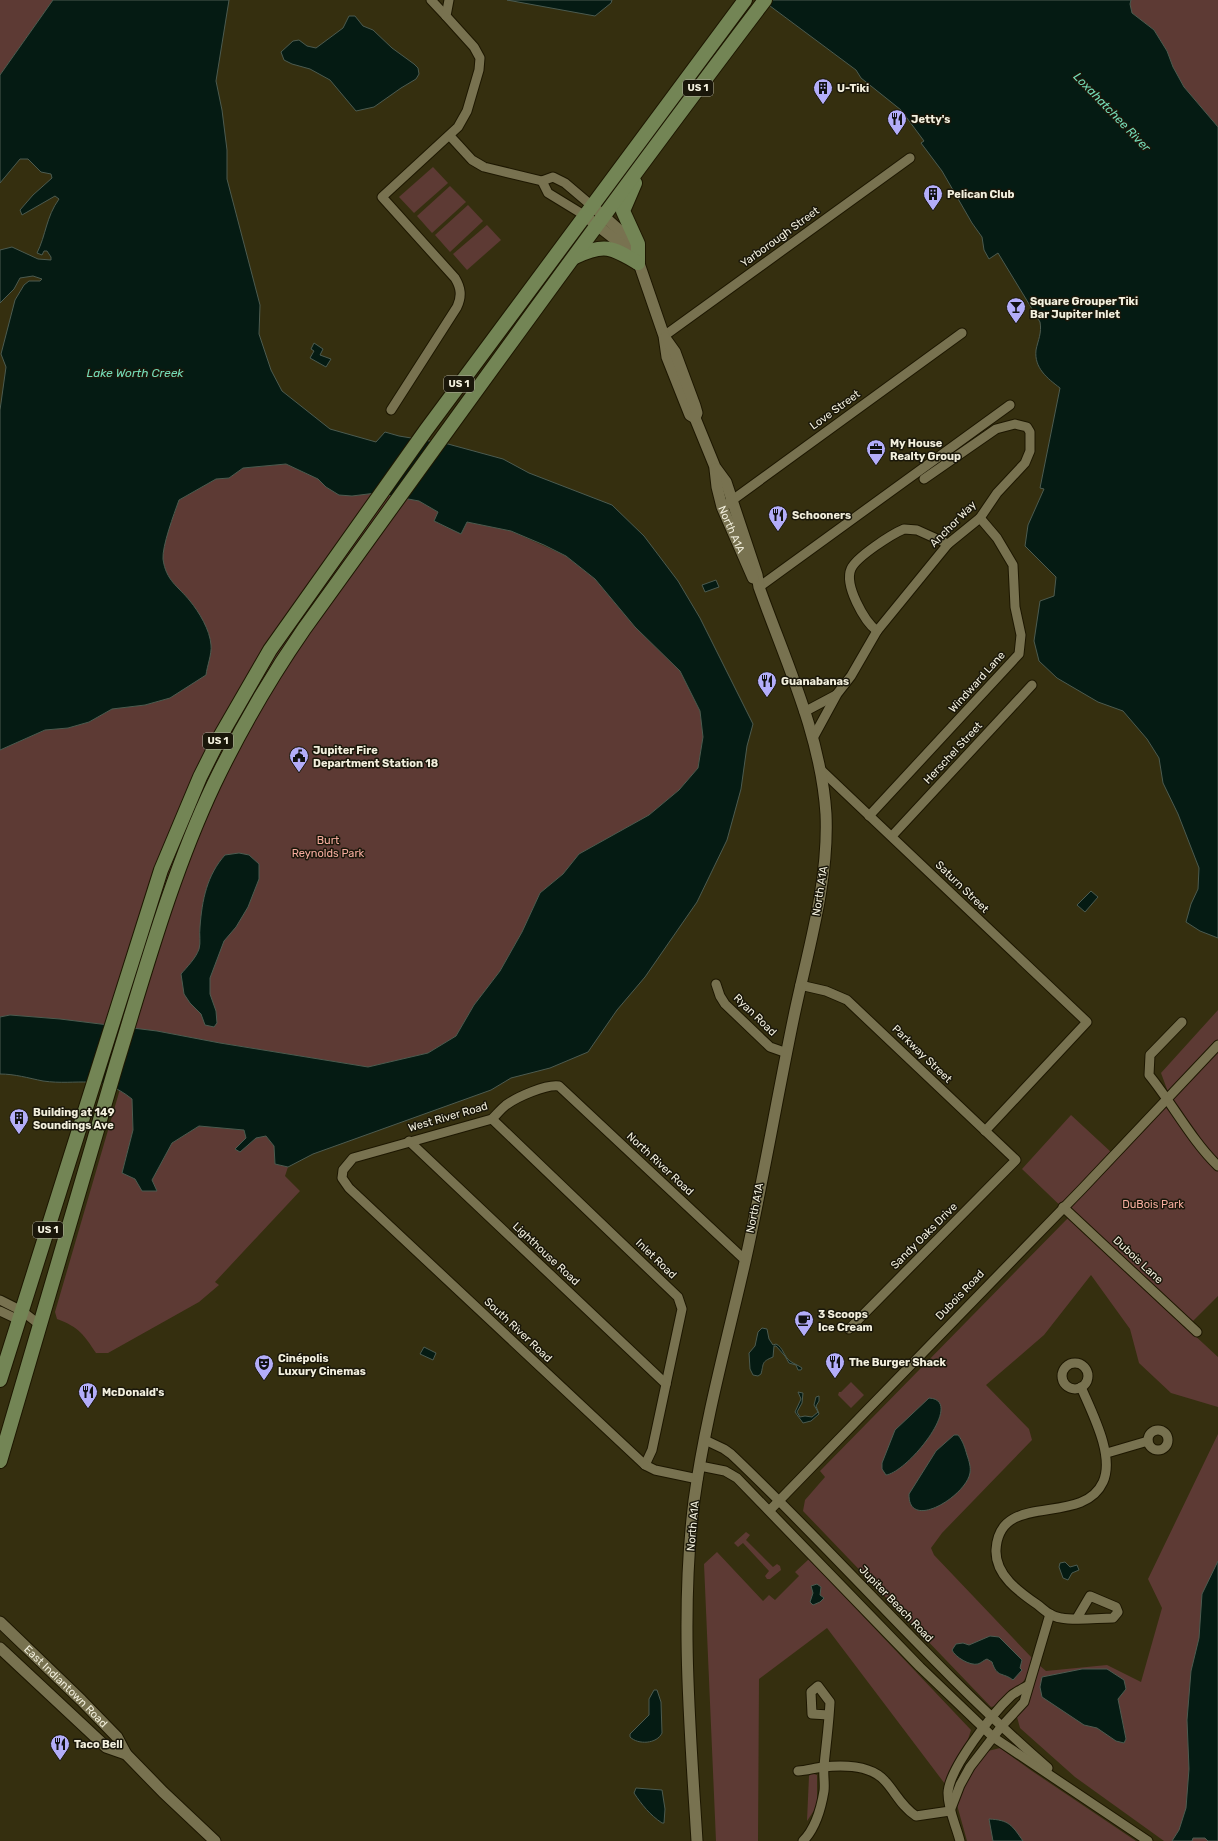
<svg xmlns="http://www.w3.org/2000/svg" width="1218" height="1841" font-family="Rubik,sans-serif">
  <rect width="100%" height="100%" fill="#352f0f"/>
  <!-- green -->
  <g fill="#5d3a34">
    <path d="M0,0H53L0,75Z"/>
    <path d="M1131,0H1218V127L1184,87L1173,67L1167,51L1154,30L1132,13L1130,4Z"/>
    <path d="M433,167L448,183L414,213L399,197Z"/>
    <path d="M450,186L466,202L432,233L417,216Z"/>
    <path d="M468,205L483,221L450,252L435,235Z"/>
    <path d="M487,225L501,240L467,270L453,254Z"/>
    <path d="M286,464L318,479L326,487L352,496L376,493L419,501L438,512L434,521L461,534L467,522L511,531L566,556L595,579L635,627L680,671L700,711L703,737L698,768L679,790L649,815L579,854L563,874L540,893L522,932L500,971L474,1005L456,1036L428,1053L368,1067L220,1043L157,1031L60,1019L10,1015L0,1017V750L45,730L68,728L89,722L112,709L145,705L170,698L187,686L209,633C203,623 198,611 190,601C179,587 163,578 163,557C163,540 174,517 179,500L216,479L229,478L243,468Z"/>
    <path d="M1218,1010V1296L1187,1327L1022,1169L1071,1115L1112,1153L1168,1092L1161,1073Z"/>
    <path d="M120,1089L132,1099L133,1130L122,1173L152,1180L172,1143L199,1126L244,1130L247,1138L266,1136L274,1146L275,1164L288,1167L285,1176L300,1191L215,1282L219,1285L199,1302L108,1353H96C84,1335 79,1327 57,1319L55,1312Z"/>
    <path d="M1068,1218L1218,1357V1407L1171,1393L1139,1363L1130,1329L1091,1275L1044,1335L986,1385L1029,1429L1032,1440L942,1533L931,1548L934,1555L1032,1658L1027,1676L1021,1685L1010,1690L996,1706L991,1707L803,1511L805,1500L825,1477L820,1471Z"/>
    <path d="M851,1382L864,1395L851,1408L838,1395L839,1392H841Z"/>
    <path d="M1218,1434V1841H1164L1075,1777L1020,1728L1017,1717L1027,1704L1039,1665L1046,1671L1107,1665L1141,1682L1162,1608L1148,1579Z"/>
    <path d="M746,1532L750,1535L746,1540L773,1567L777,1564L780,1566L781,1570L770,1579H767L765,1576L769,1571L743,1543L738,1547L734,1543Z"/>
    <path d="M717,1552L763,1601L769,1595L775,1600L799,1576L795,1572L809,1559L825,1576L971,1730L966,1746L945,1784L827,1628L759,1679L758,1841H716L704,1564Z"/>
    <path d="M1000,1748L1032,1771L1136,1841H967L957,1805L966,1779L988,1751Z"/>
    <path d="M811,1773L817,1775V1806L807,1821L809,1776Z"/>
  </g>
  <!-- water -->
  <g fill="#051b13" stroke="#4c5b50">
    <path d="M53,0H229L216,81L222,110L227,150V179L260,305L259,334L271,370L282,391L330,429L376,442L385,432L399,436L448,444L503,459L529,473L612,505L644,536L678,581L700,618L753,724L747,746L741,789L727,840L697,902L645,977L617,1010L588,1052L550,1068L511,1078L491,1090L313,1154L288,1167L275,1164L274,1146L266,1136L256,1138L240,1152L235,1149L246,1138L244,1130L199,1126L172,1143L152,1180L157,1191H142L135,1179L122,1173L133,1130L132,1099C100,1073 78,1086 43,1081C28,1078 15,1074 0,1074V1017L10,1015L60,1019L157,1031L220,1043L368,1067L428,1053L456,1036L474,1005L500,971L522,932L540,893L563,874L579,854L649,815L679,790L698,768L703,737L700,711L680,671L635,627L595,579L566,556L544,545L511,531L467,522L461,534L434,521L438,512L419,501L376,493L352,496L339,495L326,487L318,479L286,464L243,468L229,478L216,479L179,500C174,514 162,546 163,559C166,581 178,586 190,601C199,612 210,630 211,645C212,654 207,666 206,675L170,698L145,705L112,709L89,722L68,728L45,730L0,750V410L6,367L1,354L15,300L24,285L29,281H40L42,279L33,276L20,278L14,289L0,303V250L12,247L38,259L51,260V257L47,251H44L42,255L37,253C46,235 46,217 59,199L55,196L22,215L20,210L33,195L52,178L51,174L41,172L28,159H20L0,183V75Z"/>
    <path d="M507,0H612L611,3L595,16Z"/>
    <path d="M762,0H1131L1130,4L1132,13L1154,30L1167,51L1173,67L1184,87L1218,127V938L1200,931L1186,922L1191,904L1198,889L1199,868L1178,814L1163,783L1159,758L1147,739L1123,711L1098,702L1057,678L1039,661L1034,641L1040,601L1054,596L1056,577L1025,546L1028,525L1044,489L1040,488L1060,388C1047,378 1034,368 1036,350C1038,340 1042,333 1040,322L998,253L989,259L984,250L982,237L972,223L942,171L921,143L924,141L901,110L861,78L856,70Z"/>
    <path d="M349,16H355L363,26L373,30L392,48L414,64L418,68L419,74L416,79L401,88L374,107L356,111L330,80L310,69L292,64L284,60L281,52L293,41L299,40L307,46L316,48L343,28Z"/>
    <path d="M314,343L323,349L320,355L331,359L326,367L310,358L314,351L311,349Z"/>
    <path d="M716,580L719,587L705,592L702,585Z"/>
    <path d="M239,853L249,855L259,864V879L248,907L236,927L224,941L210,978V994L216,1011L217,1023L214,1027L205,1025L201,1014L190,1003L184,994L181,974C187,967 196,958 199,949C201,943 199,934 200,927C202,900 207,875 225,855Z"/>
    <path d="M1091,891L1098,897L1085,912L1077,905Z"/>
    <path d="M762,1328L767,1329L769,1339L773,1345L776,1344C783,1347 784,1357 790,1361C794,1364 798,1365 802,1368L801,1370H798L796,1365L789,1363L785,1356L776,1346H774L773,1357C761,1362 764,1363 761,1374L758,1376L753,1375L750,1369L749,1353L755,1346L758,1332Z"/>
    <path d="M424,1347L436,1353L433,1360L420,1354Z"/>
    <path d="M798,1392L803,1393L802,1403L797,1412L800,1417L805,1416L812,1417L818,1412L814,1405L816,1397L819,1396V1401L816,1406L819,1414L811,1421L803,1423L795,1412L801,1399Z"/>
    <path d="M929,1398C966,1400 908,1472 886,1475L882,1469V1463L895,1430Z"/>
    <path d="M954,1435H958C963,1441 965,1448 967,1455C969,1461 971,1467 970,1473C966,1496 908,1532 909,1494L936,1451Z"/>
    <path d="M1218,1561V1841H1208L1205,1838H1193L1192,1841H1172L1179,1830L1186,1808L1189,1769L1187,1720L1191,1671L1199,1638L1202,1594Z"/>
    <path d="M1065,1562L1070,1567L1077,1565L1079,1570L1072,1573L1068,1580L1063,1578L1059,1567L1060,1563Z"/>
    <path d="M817,1584L821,1587L820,1595L824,1598L820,1602L813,1605L810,1602L813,1593L811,1586Z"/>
    <path d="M990,1636L999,1637L1022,1660L1020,1668L1022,1670L1013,1680C1003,1672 997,1678 992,1662L987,1659C984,1660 981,1663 978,1664C970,1666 955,1657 952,1650L956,1644L963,1643L969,1645Z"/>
    <path d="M1082,1669H1107L1124,1680L1126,1689L1118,1699L1126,1739L1124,1743L1116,1741L1097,1728L1084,1725L1042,1697L1040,1687L1042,1677Z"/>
    <path d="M654,1690H657L661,1702L662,1733C657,1744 638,1745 630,1737V1734L649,1715V1699Z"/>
    <path d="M636,1788L662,1790L665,1809L664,1823H662C650,1815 642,1805 634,1793Z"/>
    <path d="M989,1819C1009,1820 1012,1825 1023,1841H993Z"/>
  </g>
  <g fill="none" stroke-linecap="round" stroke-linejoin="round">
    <defs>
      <g id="minor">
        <path d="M431,0L446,16"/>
        <path d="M450,136L472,160L484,167L542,181L553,177L565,183L592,206"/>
        <path d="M542,181L548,193L584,215"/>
        <path d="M664,336L910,158"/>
        <path d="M391,410L457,307C462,296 461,288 455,278L382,197L458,127L467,111L479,70L480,58L474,47L446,16L449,0"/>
        <path d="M727,504L962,333"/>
        <path d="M759,587L1010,405"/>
        <path d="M877,631C864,621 844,585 851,569C856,557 892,534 904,529L917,530L948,544"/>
        <path d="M804,712L836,695"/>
        <path d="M813,738L837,694L851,676L877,631L948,544L980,518L997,493L1025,463L1030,451V432L1027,427L1015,424L996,429L924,479"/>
        <path d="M820,769L1087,1022L985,1131"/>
        <path d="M869,816L1019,654L1021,635L1015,607L1013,565L997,538L980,518"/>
        <path d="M892,836L1032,685"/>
        <path d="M716,984L720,996L725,1004L770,1047L787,1053"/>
        <path d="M800,985L826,991L847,1000L1016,1160L849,1329"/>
        <path d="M1182,1022L1150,1055L1149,1075C1172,1103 1192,1141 1218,1166"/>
        <path d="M492,1119L678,1297L682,1309L652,1450L645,1465"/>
        <path d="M409,1141L666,1384"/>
        <path d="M1063,1207L1197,1332"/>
        <path d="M0,1300L22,1311L40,1325"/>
        <path d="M0,1311L19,1320"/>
        <circle cx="1075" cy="1376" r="13"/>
        <circle cx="1158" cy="1440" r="10"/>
        <path d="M705,1440L724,1449L731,1454C839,1556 936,1671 1048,1768"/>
        <path d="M1107,1453L1148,1441"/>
        <path d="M700,1466L725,1471L737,1478L920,1667L993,1737L1148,1841"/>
        <path d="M698,1479L655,1470L645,1465L349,1188L342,1178L343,1170L353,1158L492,1119C497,1114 501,1109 506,1105C517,1097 546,1084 559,1086L745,1260"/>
        <path d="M770,1510L1082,1189L1218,1045"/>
        <path d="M1077,1618L1090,1596L1116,1607L1118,1612L1113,1618C1098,1618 1075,1621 1061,1618C1052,1617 1045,1611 1038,1605C1019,1592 995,1575 996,1550C999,1489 1082,1528 1103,1482C1115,1456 1092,1413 1081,1387"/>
        <path d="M798,1771C806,1771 814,1768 823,1767C842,1765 871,1765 885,1781C896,1793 901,1806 916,1816L950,1811"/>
        <path d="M950,1811L960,1785L970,1767L1001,1727L1024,1702L1050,1614"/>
        <path d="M803,1841C816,1828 821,1809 824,1791C825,1783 823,1774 824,1766C826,1745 829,1723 830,1702L818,1686L811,1692L812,1714L829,1715"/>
        <path d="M960,1841C956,1825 948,1810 948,1793C949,1768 993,1713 1011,1696C1016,1692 1022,1689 1027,1686"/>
      </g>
      <g id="tertiary">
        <path d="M598,211L628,238L633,246L664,336L667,357L690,415L695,418L715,467L726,482L757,575L759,587C785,660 821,735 826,814C829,883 808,949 794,1016C777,1098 763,1181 745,1262C727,1341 705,1420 694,1501C680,1613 690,1728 697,1841"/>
        <path d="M584,215L621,244L632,257"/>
        <path d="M665,338L675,352L695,406L697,413L695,418"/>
        <path id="s1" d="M715,469L717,487L722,507L753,578"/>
        <path id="s2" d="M0,1622L81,1700L117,1737L126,1754L163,1792L215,1841"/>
        <path d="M0,1648L106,1747L126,1754"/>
      </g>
      <g id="primary">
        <path d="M635,183L623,211L638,244V263"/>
        <path d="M575,257C604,243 612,247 638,263"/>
        <path d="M0,1380L161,870L200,777L221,735L270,650L426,430L745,0"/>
        <path d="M0,1461C40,1328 77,1195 117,1062C146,968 172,873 214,784C240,730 270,678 304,629C456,418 608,207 765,0"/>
      </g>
    </defs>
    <!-- minor casing -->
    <use href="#minor" stroke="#1d1700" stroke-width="11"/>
    <!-- tertiary casing -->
    <use href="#tertiary" stroke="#1d1700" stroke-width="13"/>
    <!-- primary casing -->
    <use href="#primary" stroke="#1d1700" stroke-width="16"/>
    <!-- minor -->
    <use href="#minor" stroke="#787250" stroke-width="9"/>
    <!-- tertiary -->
    <use href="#tertiary" stroke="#787250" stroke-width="11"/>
    <!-- primary -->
    <use href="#primary" stroke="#738555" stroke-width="14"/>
  </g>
  <!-- icons -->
  <defs>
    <symbol id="building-pin" viewBox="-11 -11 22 30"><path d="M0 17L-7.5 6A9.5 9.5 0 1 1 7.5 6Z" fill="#b3adf9" stroke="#1a170a"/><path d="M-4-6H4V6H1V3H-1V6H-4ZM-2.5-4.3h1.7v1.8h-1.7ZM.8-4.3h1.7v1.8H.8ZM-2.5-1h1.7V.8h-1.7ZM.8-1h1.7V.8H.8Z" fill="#111"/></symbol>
    <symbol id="restaurant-pin" viewBox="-11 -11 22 30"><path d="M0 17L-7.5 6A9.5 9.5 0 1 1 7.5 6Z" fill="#b3adf9" stroke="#1a170a"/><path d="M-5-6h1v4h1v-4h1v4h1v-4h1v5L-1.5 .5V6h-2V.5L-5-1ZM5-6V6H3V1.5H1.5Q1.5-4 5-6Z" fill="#111"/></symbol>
    <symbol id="bar-pin" viewBox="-11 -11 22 30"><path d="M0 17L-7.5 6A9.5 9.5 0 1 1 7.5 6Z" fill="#b3adf9" stroke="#1a170a"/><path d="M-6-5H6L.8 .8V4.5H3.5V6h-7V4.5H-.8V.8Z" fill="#111"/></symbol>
    <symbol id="office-pin" viewBox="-11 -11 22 30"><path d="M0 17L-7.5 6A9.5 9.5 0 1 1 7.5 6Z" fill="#b3adf9" stroke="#1a170a"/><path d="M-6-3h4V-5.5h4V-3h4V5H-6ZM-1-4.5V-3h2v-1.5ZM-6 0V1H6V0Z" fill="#111"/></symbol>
    <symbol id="civic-pin" viewBox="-11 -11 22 30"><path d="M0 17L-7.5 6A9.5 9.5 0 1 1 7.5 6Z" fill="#b3adf9" stroke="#1a170a"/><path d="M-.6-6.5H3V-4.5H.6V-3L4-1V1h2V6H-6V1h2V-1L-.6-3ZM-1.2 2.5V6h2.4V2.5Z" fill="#111"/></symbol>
    <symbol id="cafe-pin" viewBox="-11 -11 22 30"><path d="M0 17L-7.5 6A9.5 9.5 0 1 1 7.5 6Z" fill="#b3adf9" stroke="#1a170a"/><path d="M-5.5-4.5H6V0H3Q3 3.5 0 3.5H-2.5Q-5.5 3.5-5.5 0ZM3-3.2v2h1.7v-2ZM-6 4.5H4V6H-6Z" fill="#111"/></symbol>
    <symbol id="theatre-pin" viewBox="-11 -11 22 30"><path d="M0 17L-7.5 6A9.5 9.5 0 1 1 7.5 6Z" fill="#b3adf9" stroke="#1a170a"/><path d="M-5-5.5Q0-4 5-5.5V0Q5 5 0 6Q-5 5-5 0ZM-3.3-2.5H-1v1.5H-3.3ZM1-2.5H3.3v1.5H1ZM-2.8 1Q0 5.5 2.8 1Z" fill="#111"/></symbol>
  </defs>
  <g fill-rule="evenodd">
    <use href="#building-pin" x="812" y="77" width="22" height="30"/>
    <use href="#restaurant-pin" x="886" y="108" width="22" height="30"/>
    <use href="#building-pin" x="922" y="183" width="22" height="30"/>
    <use href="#bar-pin" x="1005" y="296" width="22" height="30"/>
    <use href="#office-pin" x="865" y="438" width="22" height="30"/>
    <use href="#restaurant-pin" x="767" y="504" width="22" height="30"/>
    <use href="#restaurant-pin" x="756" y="670" width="22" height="30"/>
    <use href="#civic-pin" x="288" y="745" width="22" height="30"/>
    <use href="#building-pin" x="8" y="1107" width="22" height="30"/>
    <use href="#cafe-pin" x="793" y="1309" width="22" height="30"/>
    <use href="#restaurant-pin" x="824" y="1351" width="22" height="30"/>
    <use href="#theatre-pin" x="253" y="1353" width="22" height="30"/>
    <use href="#restaurant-pin" x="77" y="1381" width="22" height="30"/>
    <use href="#restaurant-pin" x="49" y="1733" width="22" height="30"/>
  </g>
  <g text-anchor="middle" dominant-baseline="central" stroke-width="3" stroke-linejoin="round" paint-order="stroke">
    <!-- shield labels -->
    <g fill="#1a170a" stroke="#b1ae9e" stroke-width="1">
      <rect x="683" y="80" width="30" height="16" rx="3"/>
      <rect x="444" y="376" width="30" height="16" rx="3"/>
      <rect x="203" y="733" width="30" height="16" rx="3"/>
      <rect x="33" y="1222" width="30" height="16" rx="3"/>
    </g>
    <g font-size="10" font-weight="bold" fill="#f2efdd">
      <text x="698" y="88">US 1</text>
      <text x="459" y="384">US 1</text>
      <text x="218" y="741">US 1</text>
      <text x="48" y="1230">US 1</text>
    </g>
    <!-- poi labels -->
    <g font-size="11" font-weight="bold" fill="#f2efdd" stroke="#1a170a" text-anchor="start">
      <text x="837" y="88">U-Tiki</text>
      <text x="911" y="119">Jetty's</text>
      <text x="947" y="194">Pelican Club</text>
      <text x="1030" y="301">Square Grouper Tiki<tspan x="1030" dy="13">Bar Jupiter Inlet</tspan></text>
      <text x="890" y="443">My House<tspan x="890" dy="13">Realty Group</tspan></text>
      <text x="792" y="515">Schooners</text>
      <text x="781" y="681">Guanabanas</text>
      <text x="313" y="750">Jupiter Fire<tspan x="313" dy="13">Department Station 18</tspan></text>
      <text x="33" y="1112">Building at 149<tspan x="33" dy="13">Soundings Ave</tspan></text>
      <text x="818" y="1314">3 Scoops<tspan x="818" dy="13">Ice Cream</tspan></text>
      <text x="278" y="1358">Cinépolis<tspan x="278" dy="13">Luxury Cinemas</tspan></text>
      <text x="849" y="1362">The Burger Shack</text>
      <text x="102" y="1392">McDonald's</text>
      <text x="74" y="1744">Taco Bell</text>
    </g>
    <!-- street labels -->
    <g font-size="11" fill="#f2efdd" stroke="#1a170a">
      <text transform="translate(780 237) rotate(-36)">Yarborough Street</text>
      <text transform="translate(835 410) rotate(-36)">Love Street</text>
      <text transform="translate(953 524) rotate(-45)">Anchor Way</text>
      <text stroke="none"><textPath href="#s1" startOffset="63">North A1A</textPath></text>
      <text transform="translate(977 682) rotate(-48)">Windward Lane</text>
      <text transform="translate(953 753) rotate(-47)">Herschel Street</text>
      <text transform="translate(962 887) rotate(44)">Saturn Street</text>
      <text transform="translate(820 891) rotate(-81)">North A1A</text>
      <text transform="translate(755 1015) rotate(44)">Ryan Road</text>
      <text transform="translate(922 1054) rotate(44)">Parkway Street</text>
      <text transform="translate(448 1117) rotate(-16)">West River Road</text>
      <text transform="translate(660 1164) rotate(43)">North River Road</text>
      <text transform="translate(755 1208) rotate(-79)">North A1A</text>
      <text transform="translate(924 1236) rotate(-45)">Sandy Oaks Drive</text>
      <text transform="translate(546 1254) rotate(43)">Lighthouse Road</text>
      <text transform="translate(656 1259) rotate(44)">Inlet Road</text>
      <text transform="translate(1138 1260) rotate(43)">Dubois Lane</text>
      <text transform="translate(960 1295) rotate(-46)">Dubois Road</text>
      <text transform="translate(518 1330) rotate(43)">South River Road</text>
      <text transform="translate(693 1526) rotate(-85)">North A1A</text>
      <text transform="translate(896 1604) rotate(46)">Jupiter Beach Road</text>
      <text stroke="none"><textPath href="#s2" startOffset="92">East Indiantown Road</textPath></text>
    </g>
    <!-- park labels -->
    <g font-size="11" fill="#f5ac9e" stroke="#1a170a">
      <text x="328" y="840">Burt<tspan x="328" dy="13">Reynolds Park</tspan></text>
      <text x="1153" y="1204">DuBois Park</text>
    </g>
    <!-- water labels -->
    <g font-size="12" font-style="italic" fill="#75ddb8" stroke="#1a170a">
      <text transform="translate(1112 112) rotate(46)">Loxahatchee River</text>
      <text x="135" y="373">Lake Worth Creek</text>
    </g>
  </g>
</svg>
